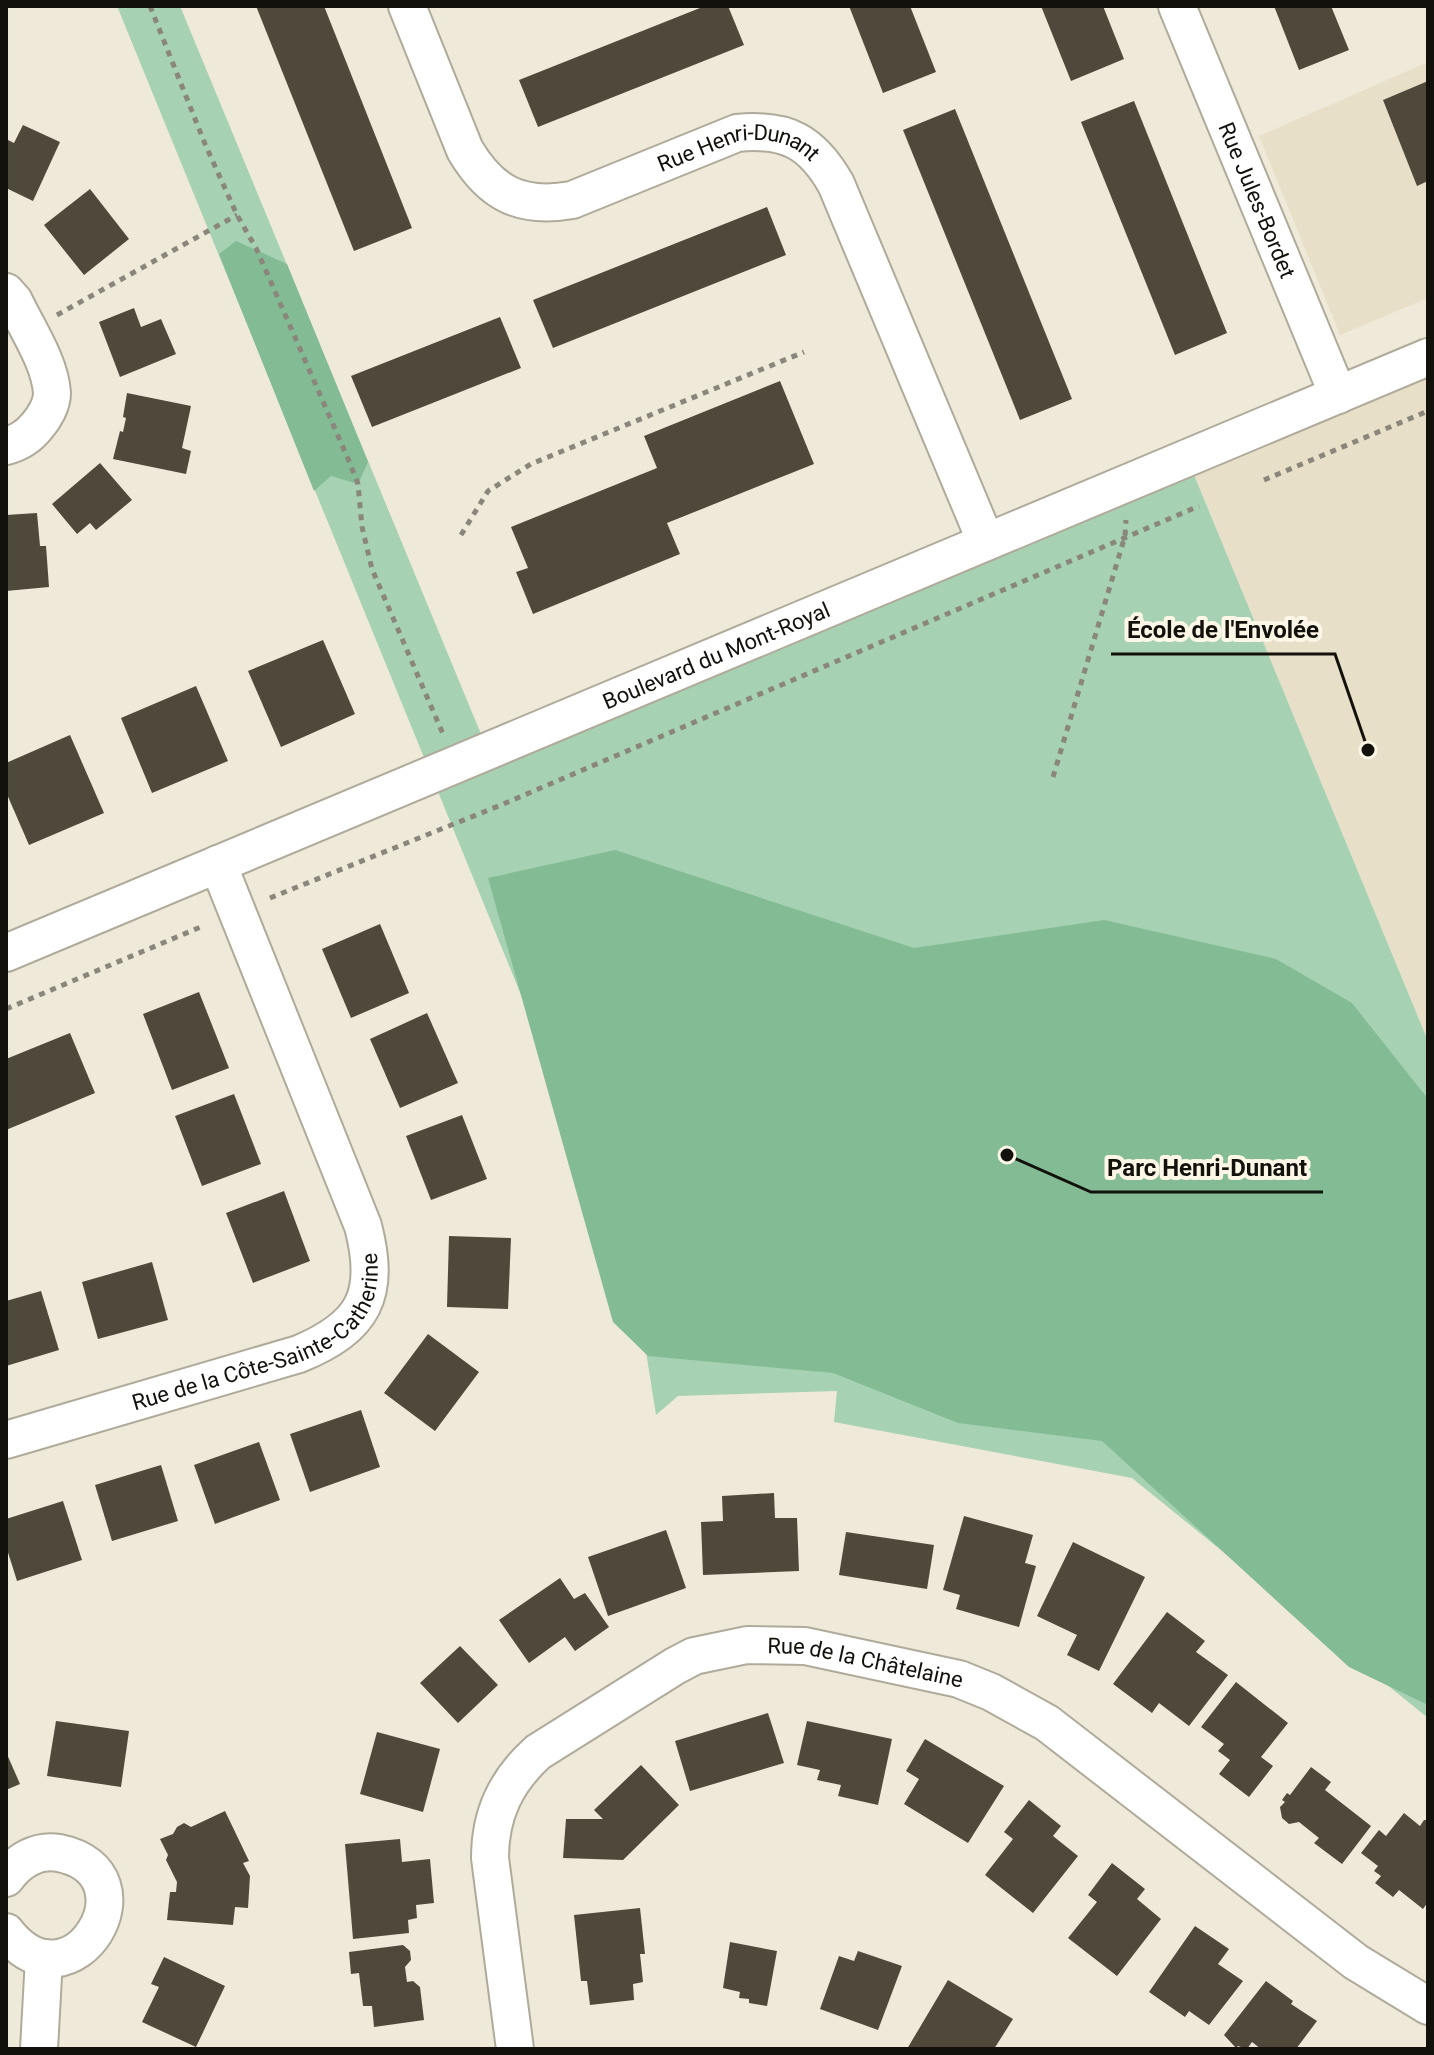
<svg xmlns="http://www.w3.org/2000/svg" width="1434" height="2055" font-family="Roboto,sans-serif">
  <rect width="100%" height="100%" fill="#efe9d9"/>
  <!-- built -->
  <g fill="#e8dfc8">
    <path d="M1428,62V298L1340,335L1259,136Z"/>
    <path d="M1428,357V1041L1187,458Z"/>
  </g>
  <!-- green -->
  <path fill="#a6d2b3" d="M117,6H180L488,751L1187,458L1428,1041V1718L1132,1478L834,1422L837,1391L678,1396L656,1415L633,1269Z"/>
  <!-- forest -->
  <g fill="#83bb94">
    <path d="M236,241L287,264L368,462L358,484L331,476L314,491L219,254Z"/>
    <path d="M615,850L914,948L1104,920L1276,959L1352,1003L1428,1099V1705L1349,1667L1102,1441L958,1423L833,1373L648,1356L613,1322L488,878Z"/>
  </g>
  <!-- building -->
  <g fill="#4f493c">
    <path d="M256,6H324L412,228L354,251Z"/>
    <path d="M705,6H728L744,45L538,127L519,80Z"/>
    <path d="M849,6H910L936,72L883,93Z"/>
    <path d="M1041,6H1103L1124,59L1071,81Z"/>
    <path d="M1274,6H1331L1349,50L1299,70Z"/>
    <path d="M1428,81V181L1417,186L1383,100Z"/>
    <path d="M1134,101L1227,333L1175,355L1081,122Z"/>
    <path d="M955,109L1072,399L1020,420L903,130Z"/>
    <path d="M23,125L60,142L33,201L6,188V139L14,143Z"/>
    <path d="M90,189L129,239L84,275L44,225Z"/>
    <path d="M767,207L786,255L553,348L533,300Z"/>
    <path d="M134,308L141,327L161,319L176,354L120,377L99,322Z"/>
    <path d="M500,317L521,368L372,427L351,376Z"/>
    <path d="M780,381L814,464L667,523L680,554L533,614L516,572L528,568L511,527L657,468L644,436Z"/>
    <path d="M127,393L191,406L182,448L191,451L186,474L113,459L120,431L123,432L126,418L123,417Z"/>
    <path d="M100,463L132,500L96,530L90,523L77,534L52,504Z"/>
    <path d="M37,513L40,546H46L49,587L6,591V515Z"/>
    <path d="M323,640L355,714L281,747L248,671Z"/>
    <path d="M196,686L228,761L152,793L121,718Z"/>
    <path d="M70,735L104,813L29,845L6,792V763Z"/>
    <path d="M380,924L409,993L351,1018L322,949Z"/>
    <path d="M199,992L229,1068L172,1090L143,1014Z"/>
    <path d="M427,1013L458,1083L400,1108L370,1039Z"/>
    <path d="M70,1033L95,1093L6,1130V1059Z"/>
    <path d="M234,1094L261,1164L202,1186L175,1116Z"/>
    <path d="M462,1115L487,1179L431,1200L406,1136Z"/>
    <path d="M284,1191L310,1261L253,1283L226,1213Z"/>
    <path d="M449,1236L511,1238L508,1309L447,1307Z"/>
    <path d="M152,1262L168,1320L98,1339L82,1282Z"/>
    <path d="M41,1291L59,1350L6,1366V1301Z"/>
    <path d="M428,1334L479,1372L435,1431L384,1393Z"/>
    <path d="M361,1410L380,1467L310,1492L290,1434Z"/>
    <path d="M259,1442L280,1500L215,1524L194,1465Z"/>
    <path d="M161,1465L178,1521L112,1541L95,1485Z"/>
    <path d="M774,1493L775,1518H797L799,1571L703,1575L701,1522L723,1521L722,1496Z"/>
    <path d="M63,1501L82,1560L17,1581L6,1546V1519Z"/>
    <path d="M964,1516L1033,1535L1025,1563L1036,1566L1019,1627L956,1609L960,1595L943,1590Z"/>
    <path d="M666,1530L686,1588L608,1616L588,1557Z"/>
    <path d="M846,1532L934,1545L927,1589L839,1575Z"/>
    <path d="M1073,1542L1145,1577L1099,1671L1067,1655L1077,1635L1037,1616Z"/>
    <path d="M560,1578L574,1599L585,1593L609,1627L575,1651L565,1637L529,1663L499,1620Z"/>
    <path d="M1167,1612L1205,1641L1196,1652L1228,1675L1189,1726L1159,1703L1152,1713L1113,1684Z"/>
    <path d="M460,1646L498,1685L458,1723L420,1683Z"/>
    <path d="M1236,1682L1288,1723L1261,1757L1273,1766L1249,1797L1219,1774L1230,1760L1218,1751L1224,1744L1201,1727Z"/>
    <path d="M768,1713L784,1763L690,1791L675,1741Z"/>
    <path d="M56,1721L129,1731L121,1787L47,1776Z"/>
    <path d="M807,1721L892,1739L878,1805L838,1796L841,1785L817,1780L820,1770L797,1765Z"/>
    <path d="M377,1732L440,1749L423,1812L360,1794Z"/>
    <path d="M925,1739L1004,1786L968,1843L904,1804L919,1779L906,1771Z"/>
    <path d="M6,1752L20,1784L6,1790Z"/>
    <path d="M641,1765L679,1805L623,1860L563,1858L566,1819H603L594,1810Z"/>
    <path d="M1311,1767L1331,1782L1325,1790L1371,1826L1342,1864L1314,1843L1319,1838L1299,1822L1289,1824L1282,1818L1280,1807L1285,1802L1282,1800L1287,1793L1290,1795Z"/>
    <path d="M1029,1800L1061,1826L1053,1836L1078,1856L1033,1913L985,1875L1013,1839L1004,1832Z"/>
    <path d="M225,1811L249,1861L243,1863L250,1876L248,1908L235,1907L233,1925L167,1920L170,1892H176L177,1882L166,1860L168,1855L160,1839L173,1834L177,1827L184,1823L191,1827Z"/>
    <path d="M1404,1813L1420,1826L1424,1820H1428V1902L1423,1909L1399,1890L1393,1897L1375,1883L1381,1876L1374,1871L1378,1866L1361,1853L1379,1830L1386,1836Z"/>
    <path d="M400,1839L402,1862L430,1859L434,1903L416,1905L417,1918L408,1920L409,1933L353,1939L345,1844Z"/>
    <path d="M1112,1863L1145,1889L1137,1899L1161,1919L1117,1976L1068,1938L1097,1902L1088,1895Z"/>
    <path d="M640,1908L645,1954H640L643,1982L633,1984L634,2000L590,2005L587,1981H581L574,1915Z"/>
    <path d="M1195,1926L1229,1949L1218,1964L1243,1981L1209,2025L1189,2011L1185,2017L1149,1992Z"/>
    <path d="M730,1942L777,1951L767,2006L749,2003V1999L739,1998L740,1992L723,1988Z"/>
    <path d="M403,1945L410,1951L411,1960L405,1967L407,1982L413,1981L420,1987L424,2020L374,2027L372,2006H363L359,1973L351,1974L349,1952Z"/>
    <path d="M858,1951L902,1966L878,2030L820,2009L839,1956L854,1961Z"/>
    <path d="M164,1957L225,1986L196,2047L142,2022L159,1987L151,1984Z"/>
    <path d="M948,1980L1013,2019L994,2049H907Z"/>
    <path d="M1266,1981L1293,2001L1291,2004L1317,2021L1296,2049H1261L1252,2042L1247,2049L1238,2046L1236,2048L1224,2035Z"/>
  </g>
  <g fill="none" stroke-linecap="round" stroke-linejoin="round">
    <defs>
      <g id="minor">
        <path id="s1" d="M407,6L465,150C491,194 521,209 572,200L737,133C787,128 812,142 836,184L986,542"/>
        <path id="s2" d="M1177,6L1338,395"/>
        <path d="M6,292L14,301C27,329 50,362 52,393C52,405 44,418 37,426C29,436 18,443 6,446"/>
        <path id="s3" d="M6,953L1428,357"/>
        <path id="s4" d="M6,1440L299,1354C364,1327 381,1295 363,1226L218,864"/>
        <path d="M6,1878C18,1861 37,1849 59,1853C159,1873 72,2017 6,1932"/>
        <path d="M39,2049L44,1958"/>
        <path id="s5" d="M515,2049L490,1858C490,1814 506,1781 538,1752L675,1666L694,1656L747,1645L805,1646L959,1679L991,1692L1047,1723L1356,1962L1428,2006"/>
      </g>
    </defs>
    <!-- minor casing -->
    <use href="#minor" stroke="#b0aa9b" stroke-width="40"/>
    <!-- path -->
    <g stroke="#8a867b" stroke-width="5" stroke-dasharray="6 6" stroke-linecap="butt">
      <path d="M150,6L205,144L237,215L256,248L349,461L358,484L362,527L372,569L443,734"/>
      <path d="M57,315L237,215"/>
      <path d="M1264,480L1428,411"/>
      <path d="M461,535L488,491L531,464L804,352"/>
      <path d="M1053,777L1125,536L1126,520"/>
      <path d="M270,898L501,805L1199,506"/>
      <path d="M6,1009L203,926"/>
    </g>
    <!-- minor -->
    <use href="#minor" stroke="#fff" stroke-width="36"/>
  </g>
  <g text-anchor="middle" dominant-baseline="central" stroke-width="8" stroke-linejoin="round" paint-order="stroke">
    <!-- street labels -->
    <g font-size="22" fill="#13110c" stroke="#fcf6e6">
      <text stroke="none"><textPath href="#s1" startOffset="462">Rue Henri-Dunant</textPath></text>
      <text stroke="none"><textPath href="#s2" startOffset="210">Rue Jules-Bordet</textPath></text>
      <text stroke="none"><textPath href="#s3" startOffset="770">Boulevard du Mont-Royal</textPath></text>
      <text stroke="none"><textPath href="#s4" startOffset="286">Rue de la Côte-Sainte-Catherine</textPath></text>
      <text stroke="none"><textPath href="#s5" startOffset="670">Rue de la Châtelaine</textPath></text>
    </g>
  </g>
  <!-- callouts -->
  <path fill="none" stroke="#13110c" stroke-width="3" d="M1368 750L1335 654H1111M1007 1155L1091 1192H1323"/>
  <g fill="#13110c" stroke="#fcf6e6" stroke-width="3">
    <circle cx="1368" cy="750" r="8"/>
    <circle cx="1007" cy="1155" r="8"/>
  </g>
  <g font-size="24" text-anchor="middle" font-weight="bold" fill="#13110c" stroke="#fcf6e6" stroke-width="8" stroke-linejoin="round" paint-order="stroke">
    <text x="1223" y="638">École de l'Envolée</text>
    <text x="1207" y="1176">Parc Henri-Dunant</text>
  </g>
  <!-- border -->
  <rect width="1434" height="2055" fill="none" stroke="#13110c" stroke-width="16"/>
</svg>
